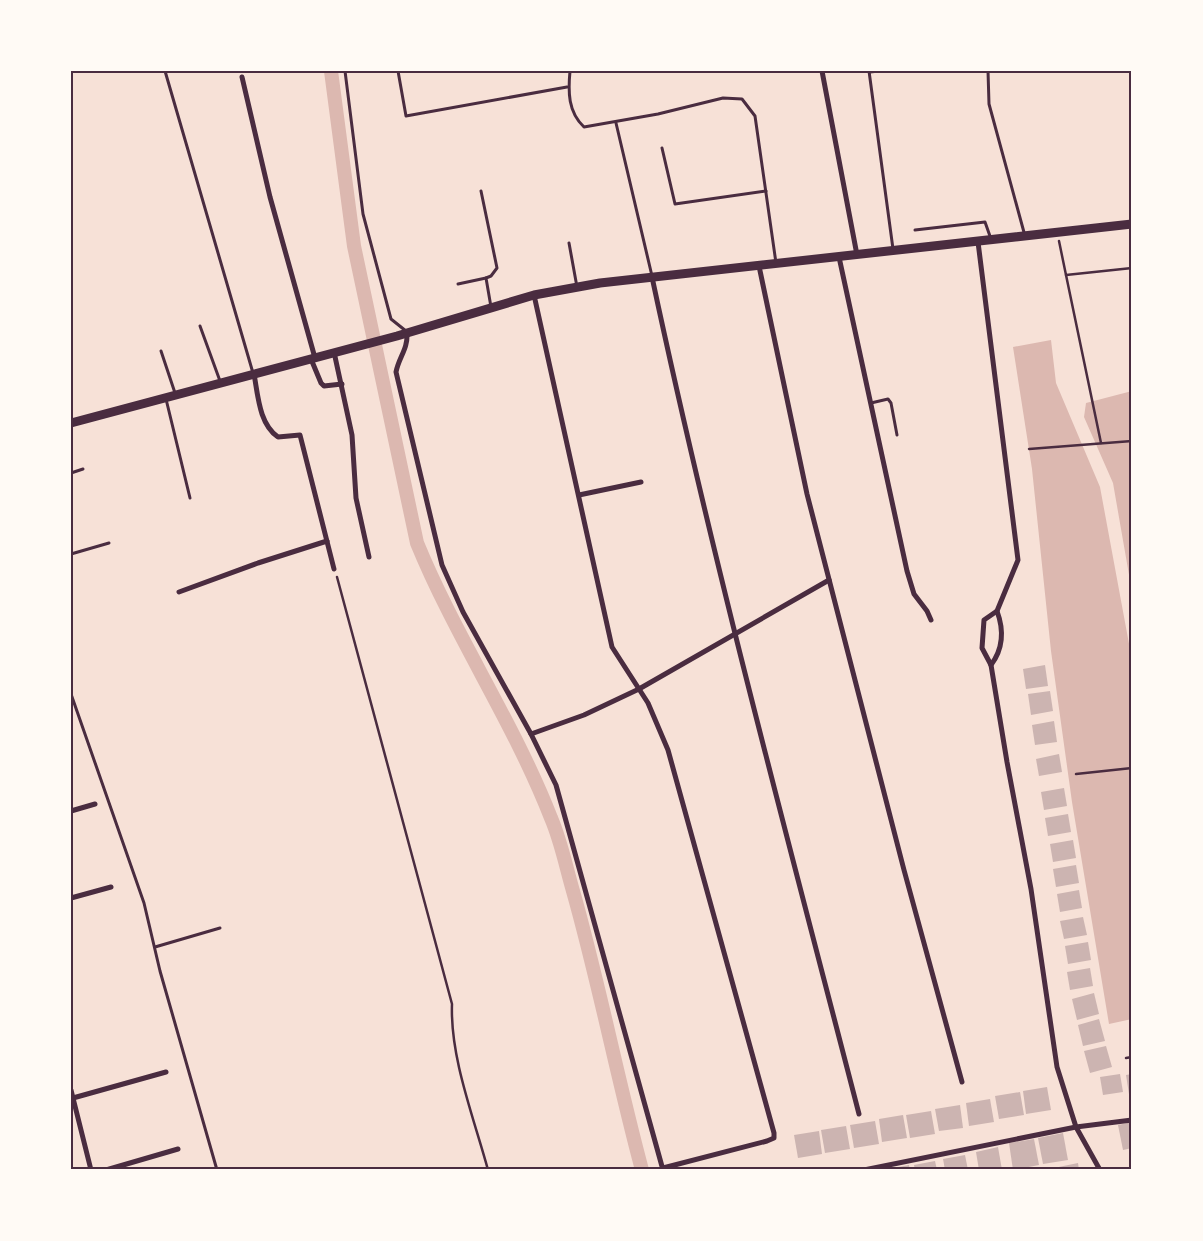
<svg xmlns="http://www.w3.org/2000/svg" width="1203" height="1241" font-family="Inter,sans-serif">
  <rect width="100%" height="100%" fill="#f7e1d7"/>
  <!-- water -->
  <g fill="#dcb8b0">
    <path d="M1051,340L1056,383L1100,487L1132,660V1019L1109,1024L1072,802L1051,651L1032,469L1013,347Z"/>
    <path d="M1132,391V592L1113,483L1084,417L1086,403Z"/>
  </g>
  <g fill="none" stroke-linecap="round" stroke-linejoin="round">
    <!-- canal -->
    <path stroke="#dcb8b0" stroke-width="14" d="M331,71L354,246L417,543C456,638 514,723 551,818C561,841 566,867 573,891C599,983 617,1077 642,1170"/>
  </g>
  <!-- building -->
  <g fill="#ccb4b1">
    <path d="M1045,665L1048,686L1026,689L1023,669Z"/>
    <path d="M1050,691L1053,711L1031,715L1028,694Z"/>
    <path d="M1054,721L1057,742L1035,745L1032,725Z"/>
    <path d="M1059,754L1062,772L1039,776L1036,759Z"/>
    <path d="M1064,788L1067,806L1044,810L1041,792Z"/>
    <path d="M1068,814L1071,832L1048,836L1045,818Z"/>
    <path d="M1073,840L1076,858L1053,862L1050,844Z"/>
    <path d="M1076,865L1079,883L1056,887L1053,869Z"/>
    <path d="M1079,890L1082,908L1060,912L1057,894Z"/>
    <path d="M1083,917L1087,935L1064,939L1060,921Z"/>
    <path d="M1088,942L1091,960L1068,964L1065,946Z"/>
    <path d="M1090,968L1093,986L1070,990L1067,972Z"/>
    <path d="M1094,993L1099,1014L1077,1020L1072,999Z"/>
    <path d="M1099,1019L1105,1041L1083,1046L1078,1025Z"/>
    <path d="M1106,1046L1112,1067L1090,1073L1084,1051Z"/>
    <path d="M1120,1074L1123,1092L1103,1095L1100,1077Z"/>
    <path d="M1132,1074V1093L1129,1094L1126,1075Z"/>
    <path d="M1047,1087L1051,1110L1026,1114L1023,1091Z"/>
    <path d="M1020,1092L1024,1115L999,1119L995,1096Z"/>
    <path d="M990,1099L994,1122L969,1126L966,1103Z"/>
    <path d="M960,1105L963,1128L939,1131L935,1109Z"/>
    <path d="M931,1111L935,1134L910,1138L906,1115Z"/>
    <path d="M903,1115L907,1138L882,1142L879,1119Z"/>
    <path d="M875,1121L879,1144L854,1148L850,1125Z"/>
    <path d="M1132,1122V1148L1123,1150L1118,1125Z"/>
    <path d="M846,1126L850,1149L825,1153L821,1130Z"/>
    <path d="M819,1131L822,1154L798,1158L794,1135Z"/>
    <path d="M1063,1133L1068,1160L1043,1164L1038,1138Z"/>
    <path d="M1034,1139L1039,1165L1013,1170L1009,1143Z"/>
    <path d="M998,1147L1002,1170H979L976,1152Z"/>
    <path d="M965,1155L968,1170H945L943,1159Z"/>
    <path d="M935,1161L937,1170H915L914,1165Z"/>
    <path d="M1078,1163L1079,1170H1049V1169Z"/>
    <path d="M909,1165L910,1170H888V1169Z"/>
  </g>
  <g fill="none" stroke-linecap="round" stroke-linejoin="round">
    <!-- path -->
    <g stroke="#4a2c40" stroke-width="2.5">
      <path d="M1059,241L1066,275L1132,268"/>
      <path d="M1066,275L1101,443"/>
      <path d="M1029,449L1132,441"/>
      <path d="M337,577L452,1004C450,1058 474,1118 488,1170"/>
      <path d="M1076,774L1132,768"/>
      <path d="M1126,1058L1132,1057"/>
    </g>
    <!-- service -->
    <g stroke="#4a2c40" stroke-width="3">
      <path d="M165,71L253,373"/>
      <path d="M345,71L363,214L391,319L406,331"/>
      <path d="M398,71L406,116L567,87"/>
      <path d="M570,71C568,92 568,112 584,127L658,114L723,98L742,99L755,116L776,263"/>
      <path d="M869,71L893,249"/>
      <path d="M988,71L989,104L1025,236"/>
      <path d="M870,72L879,71"/>
      <path d="M616,123L652,276"/>
      <path d="M662,148L675,204L766,191"/>
      <path d="M481,191L497,268L491,276L486,278L491,307"/>
      <path d="M915,230L985,222L991,239"/>
      <path d="M569,243L577,287"/>
      <path d="M458,284L486,278"/>
      <path d="M200,326L220,381"/>
      <path d="M161,351L175,393"/>
      <path d="M166,399L190,498"/>
      <path d="M871,403L888,399L891,403L897,435"/>
      <path d="M71,473L83,469"/>
      <path d="M71,554L109,543"/>
      <path d="M71,694L144,903L160,971L217,1170"/>
      <path d="M155,947L220,928"/>
    </g>
    <!-- minor -->
    <g stroke="#4a2c40" stroke-width="5">
      <path d="M822,71L857,255"/>
      <path d="M242,77L270,197L315,358"/>
      <path d="M978,242L1018,560L997,611L984,620L982,648L991,665L1007,762L1031,889L1057,1067L1076,1127L1100,1170"/>
      <path d="M839,257L907,571L914,594L927,611L931,620"/>
      <path d="M759,266L807,494L904,870L962,1082"/>
      <path d="M652,277C712,559 787,836 859,1114"/>
      <path d="M534,295L612,647L648,703L668,750L774,1133V1138L767,1141L663,1168"/>
      <path d="M407,333C408,349 399,357 396,372L442,565L463,612L531,734L556,785L663,1170"/>
      <path d="M334,352L352,435L356,498L369,557"/>
      <path d="M311,359L321,383L324,386L342,384"/>
      <path d="M254,374C258,395 259,424 278,437L300,435L334,569"/>
      <path d="M579,495L641,482"/>
      <path d="M179,592L258,563L327,541"/>
      <path d="M991,665C1003,649 1004,630 997,611"/>
      <path d="M531,734L584,715L639,689L829,580"/>
      <path d="M71,811L95,804"/>
      <path d="M71,898L111,887"/>
      <path d="M71,1090L91,1170"/>
      <path d="M73,1098L166,1072"/>
      <path d="M106,1170L178,1149"/>
      <path d="M864,1170L1076,1127L1132,1120"/>
    </g>
    <!-- secondary -->
    <path stroke="#4a2c40" stroke-width="9" d="M71,423L397,336L534,295L600,283L1132,224"/>
  </g>
  <!-- border -->
  <rect width="1203" height="1241" fill="none" stroke="#fffaf5" stroke-width="145"/>
  <rect x="72" y="72" width="1058" height="1096" fill="none" stroke="#4a2c40" stroke-width="2"/>
</svg>
